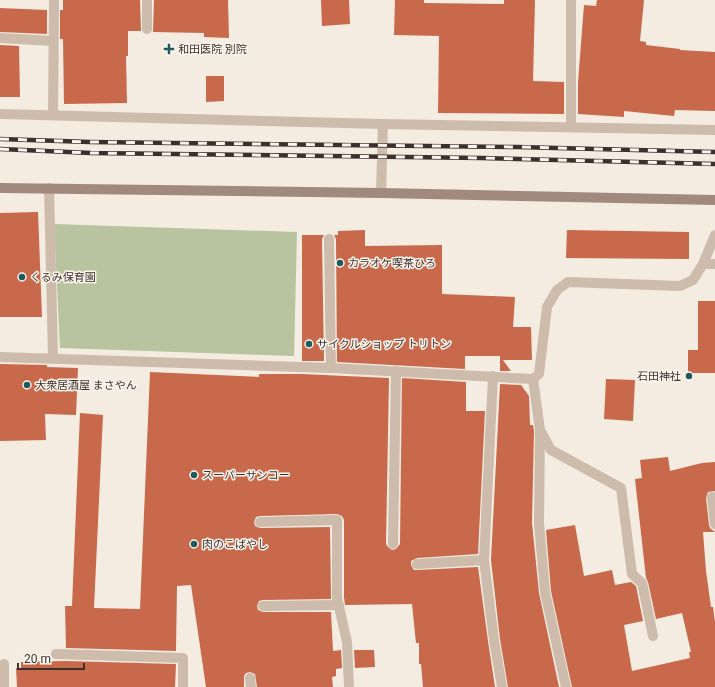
<svg xmlns="http://www.w3.org/2000/svg" width="715" height="687" font-family="Roboto,'Noto Sans JP',sans-serif">
  <rect width="100%" height="100%" fill="#f4ebe1"/>
  <!-- green -->
  <path fill="#b8c4a0" d="M54,224L297,232L294,356L60,348Z"/>
  <!-- building -->
  <g fill="#c8694b">
    <path d="M63,0H140L141,31H128V56H126L127,103L64,104L63,39H60V10H63Z"/>
    <path d="M154,0H228L229,38L204,37V33L153,32Z"/>
    <path d="M321,0H349L350,24L322,26Z"/>
    <path d="M395,0H424V3L504,4V0H535L533,81L564,82V114L438,113L439,36L394,35Z"/>
    <path d="M597,0H644L640,41L646,42V45L680,49V50L715,52V111L675,110L674,116L624,111V117L578,114V82L584,5L596,6Z"/>
    <path d="M0,8L47,10V34L0,32Z"/>
    <path d="M0,45L19,46L20,97H0Z"/>
    <path d="M206,76H224V101L206,102Z"/>
    <path d="M38,212L42,317H0V213Z"/>
    <path d="M365,230V246L442,245V294L515,297L513,327H531L532,360H503L511,371H500V356H465V369L337,362L336,239L334,235H338V231Z"/>
    <path d="M567,230L689,232V259L566,258Z"/>
    <path d="M302,235H324L322,239L324,361H302Z"/>
    <path d="M698,301H715V373H688V350H698Z"/>
    <path d="M0,364L47,365V367L78,368L76,415L45,414L46,440L0,441Z"/>
    <path d="M150,372L259,377V374H302L389,378L386,544L388,547L392,550L396,549L400,544L402,378L466,382V411H485L478,554L417,558L411,561V565L414,570H417L478,567L488,641L495,687H423L421,664H419V643H416L412,604L345,605L344,597V520L342,516L337,514L260,516L256,517L254,522L255,526L260,528L330,527L331,599L263,600L259,601L257,606L258,610L263,612H331L333,651L341,650L342,668L336,669V676L332,677L333,687H257L255,674L250,672L246,673L244,676V687H206L191,585L177,586L176,651L66,648L65,606H72L80,413L103,415L94,608L140,609Z"/>
    <path d="M606,379L635,380L633,421L604,419Z"/>
    <path d="M500,384L521,385L529,396L530,425H533L534,431L532,523L539,593L559,687H508L500,639L491,560Z"/>
    <path d="M668,457L670,471L702,463L715,462V491L708,492L706,498L709,525L710,528L715,532H703L706,571L711,607H713L715,622V687H572L551,591L546,530L575,525L584,576L612,570L615,585L631,582L636,586L643,621L624,625L632,671L690,658L689,652H691L682,613L656,619L648,582L646,578L635,479L642,478L640,460Z"/>
    <path d="M354,650H374L375,667L355,668Z"/>
    <path d="M66,661L176,664L175,687H17L16,668H21V662Z"/>
  </g>
  <g fill="none" stroke-linecap="round" stroke-linejoin="round">
    <!-- lane -->
    <g stroke="#cdbbac" stroke-width="10">
      <path d="M147,29V0"/>
      <path d="M0,38L53,41"/>
      <path d="M49,188L53,358"/>
      <path d="M329,239L331,368"/>
      <path d="M263,606L339,605"/>
    </g>
    <!-- street -->
    <g stroke="#cdbbac" stroke-width="10">
      <path d="M571,0V127"/>
      <path d="M0,114L383,124L715,130"/>
      <path d="M53,115L54,0"/>
      <path d="M381,193L383,124"/>
      <path d="M703,264H715"/>
      <path d="M0,357L331,368L533,379L539,374L547,307L557,290L568,282L680,286L693,280L703,264L715,235"/>
      <path d="M533,379L540,430L551,450L621,488L632,574L642,583L653,636"/>
      <path d="M540,432L539,523L545,592L566,687"/>
      <path d="M712,497L715,524"/>
      <path d="M260,522L337,520V598L347,642L349,687"/>
      <path d="M393,544L396,371"/>
      <path d="M484,560L493,376"/>
      <path d="M417,564L484,560L494,640L502,687"/>
      <path d="M56,654L183,658V687"/>
      <path d="M4,664V687"/>
      <path d="M250,678L251,687"/>
    </g>
    <!-- secondary -->
    <path stroke="#a18a7d" stroke-width="10" d="M0,188L381,193L715,200"/>
    <defs>
      <g id="rail">
        <path d="M0,139L90,142L517,147L715,152"/>
        <path d="M0,149L91,153L481,158L715,164"/>
      </g>
    </defs>
    <!-- rail casing -->
    <use href="#rail" stroke="#3b302b" stroke-width="4.5"/>
    <!-- rail -->
    <use href="#rail" stroke="#fbf5ee" stroke-width="3" stroke-dasharray="9" stroke-linecap="butt"/>
  </g>
  <!-- markers -->
  <g fill="#1f5a5e" stroke="#fbf5ee" stroke-width="1.5">
    <path d="M167 43h4v4h4v4h-4v4h-4v-4h-4v-4h4z"/>
    <circle cx="340" cy="263" r="4"/>
    <circle cx="22" cy="277" r="4"/>
    <circle cx="309" cy="344" r="4"/>
    <circle cx="689" cy="376" r="4"/>
    <circle cx="27" cy="385" r="4"/>
    <circle cx="194" cy="475" r="4"/>
    <circle cx="194" cy="544" r="4"/>
  </g>
  <g text-anchor="middle" dominant-baseline="central" stroke-width="3" stroke-linejoin="round" paint-order="stroke">
    <!-- poi labels -->
    <g font-size="11" fill="#3b302b" stroke="#fbf5ee" text-anchor="start">
      <text x="178" y="49">和田医院 別院</text>
      <text x="348" y="263">カラオケ喫茶ひろ</text>
      <text x="30" y="277">くるみ保育園</text>
      <text x="317" y="344">サイクルショップ トリトン</text>
      <text x="681" y="376" text-anchor="end">石田神社</text>
      <text x="35" y="385">大衆居酒屋 まさやん</text>
      <text x="202" y="475">スーパーサンコー</text>
      <text x="202" y="544">肉のこばやし</text>
    </g>
  </g>
  <!-- scale -->
  <path d="M18 663v6h66v-6" fill="none" stroke="#3b302b" stroke-width="2"/>
  <text x="24" y="663" font-size="12" fill="#3b302b" stroke="#fbf5ee" stroke-width="3" paint-order="stroke">20 m</text>
</svg>
